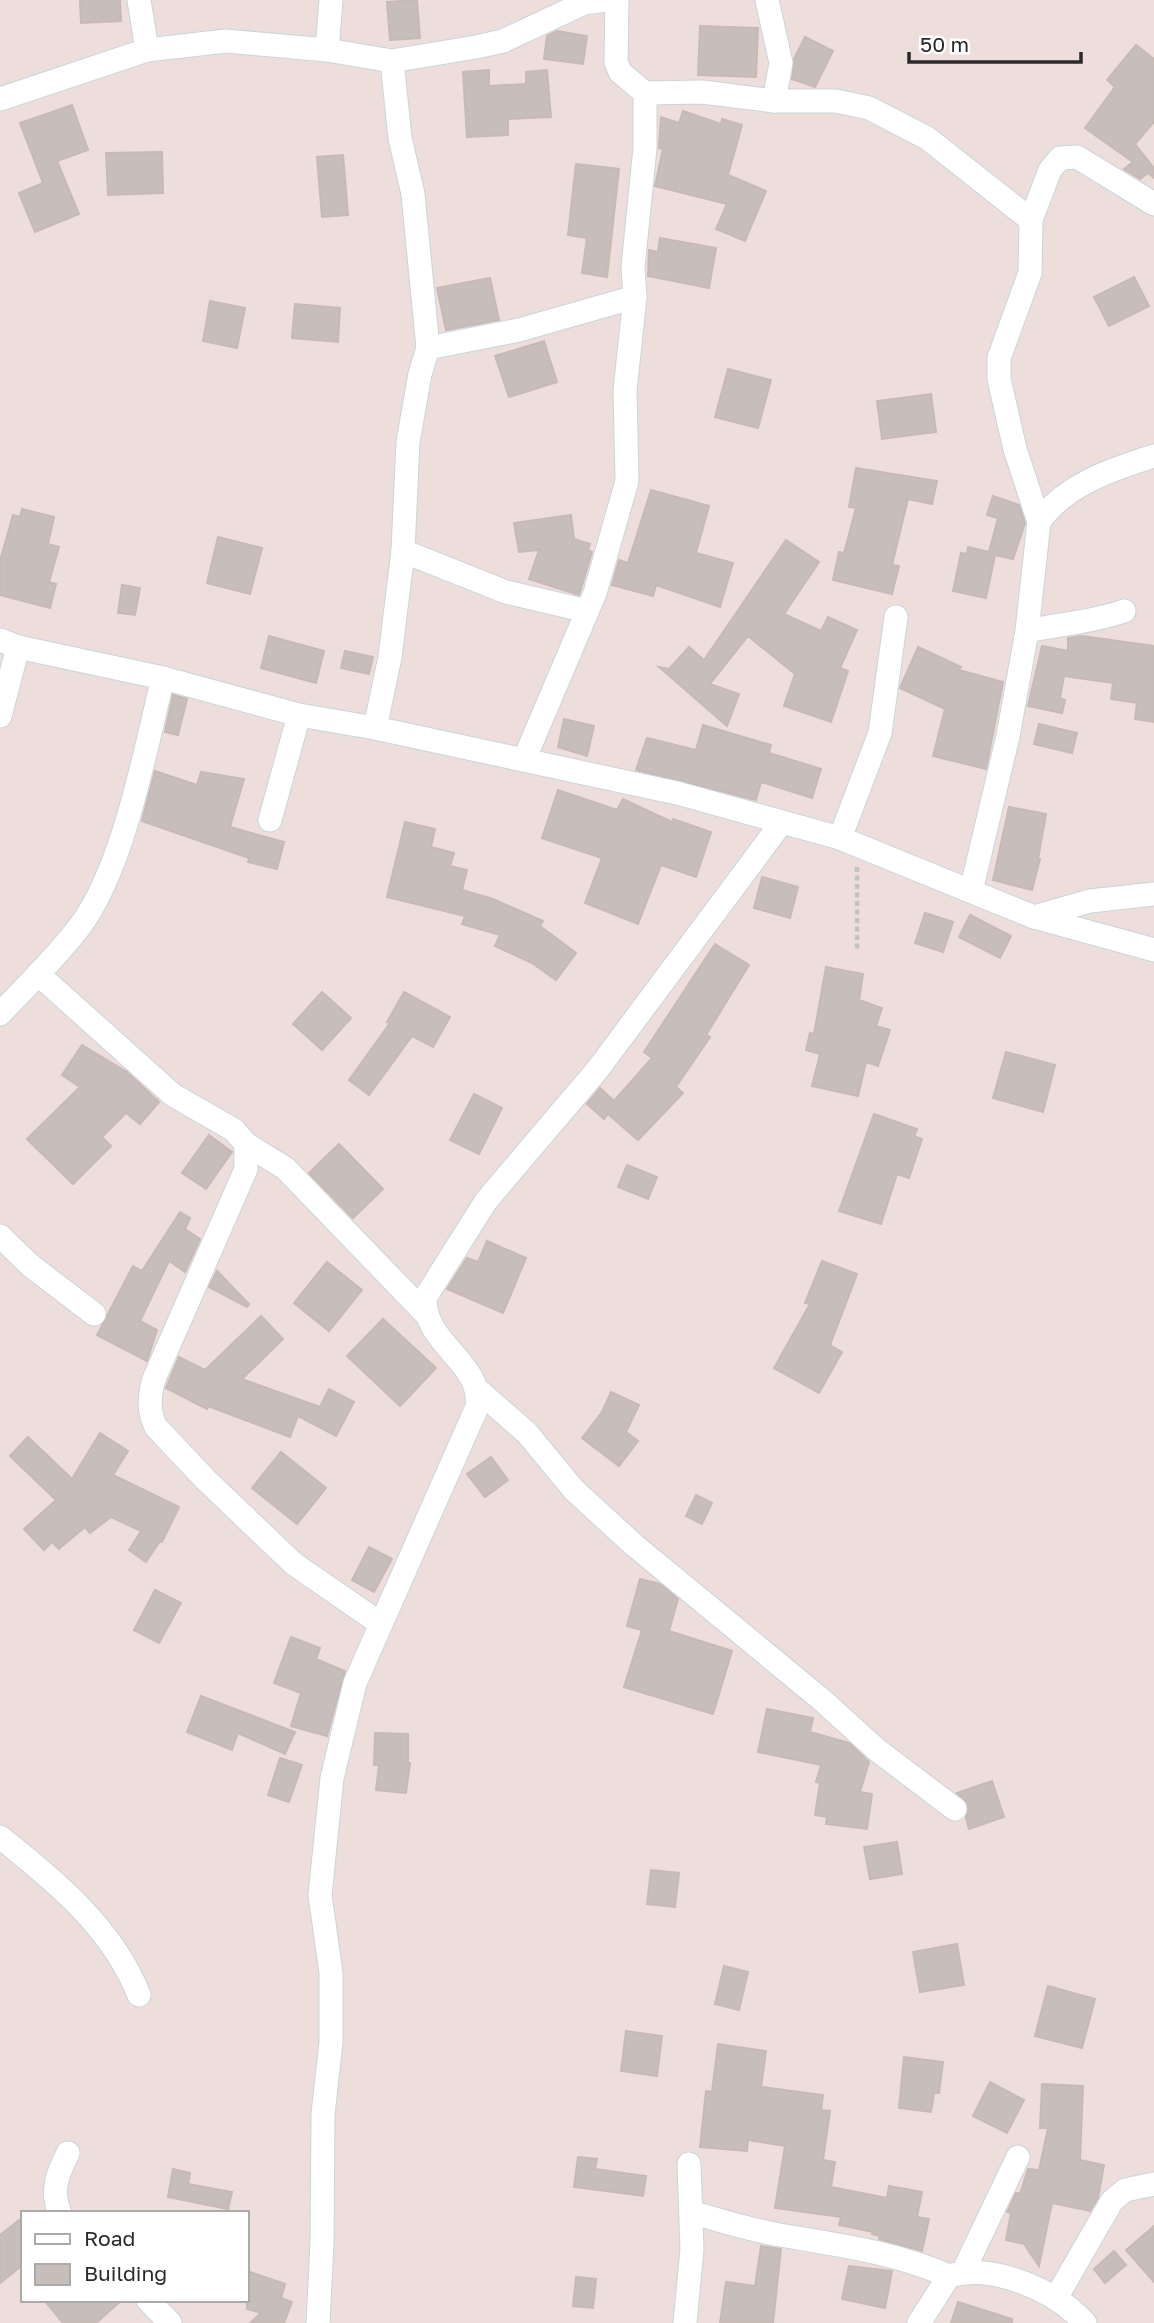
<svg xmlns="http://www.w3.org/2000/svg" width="1154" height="2323" font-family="'Golos Text',sans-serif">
  <rect width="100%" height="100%" fill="#eddedb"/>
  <!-- building -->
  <g fill="#c7bdba" stroke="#c8b9b5" stroke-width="2">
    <path d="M80,0H120L121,21L81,23Z"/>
    <path d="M417,0L420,38L390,40L387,2Z"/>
    <path d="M700,26L758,28L756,77L698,75Z"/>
    <path d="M557,31L587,36L583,64L544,59L547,36Z"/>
    <path d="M805,37L833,51L815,87L792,79L794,59Z"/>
    <path d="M1136,45L1154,59V122L1135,144L1154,168V178L1148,173L1140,179L1124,169L1133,162L1085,128L1115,87L1107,80Z"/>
    <path d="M489,70V86L526,84V72L547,70L551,117L508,119V135L467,137L463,72Z"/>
    <path d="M72,105L88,150L57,161L79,214L35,232L19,193L43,183L20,123Z"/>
    <path d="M683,111L721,124L722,119L742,125L728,175L766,191L745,241L716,229L727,204L655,186L663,149L659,148L661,117L679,123Z"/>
    <path d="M162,152L163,193L108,195L106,153Z"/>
    <path d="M343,155L348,215L322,217L317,157Z"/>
    <path d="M576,164L619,169L607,277L582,273L587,238L568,235Z"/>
    <path d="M660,238L716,248L709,288L648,276L649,250L658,252Z"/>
    <path d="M1134,277L1149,306L1109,326L1094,297Z"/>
    <path d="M490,278L499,320L446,330L437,288Z"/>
    <path d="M210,301L245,308L237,348L203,341Z"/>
    <path d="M295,304L340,308L338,342L292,338Z"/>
    <path d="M544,341L557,382L509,397L495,356Z"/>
    <path d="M728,369L771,380L758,428L715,417Z"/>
    <path d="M931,394L936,432L882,439L877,401Z"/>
    <path d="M856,468L937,481L932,504L908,499L892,565L899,566L892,594L833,580L839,552L844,553L856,508L849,507Z"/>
    <path d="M651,490L709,506L696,553L733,563L720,607L656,585L653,596L612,585L619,560L628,563Z"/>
    <path d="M993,496L1019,505L1025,523L1013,559L995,555L986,598L953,591L961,553L967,554L968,547L989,552L998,518L987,515Z"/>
    <path d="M22,509L54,517L48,544L59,547L49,582L56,584L50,608L0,595V561L13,515L20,517Z"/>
    <path d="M571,515L574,539L590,544L588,550L592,552L579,595L529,579L539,550L519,552L514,523Z"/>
    <path d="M218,537L262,548L250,594L207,583Z"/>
    <path d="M786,540L819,562L784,614L821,631L828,617L857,630L840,668L848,671L831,722L784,706L795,674L748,636L710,684L739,694L727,726L659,667L669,669L689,647L704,660Z"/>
    <path d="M122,585L140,588L135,615L118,613Z"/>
    <path d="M269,636L324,651L316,683L261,668Z"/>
    <path d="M1082,636L1154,646V722L1135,719L1137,703L1111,699L1113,683L1064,676L1060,698L1065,700L1062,713L1028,706L1042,646L1068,651V638Z"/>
    <path d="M918,647L961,667L959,670L1003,682L986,769L933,756L945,709L900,688Z"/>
    <path d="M345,651L373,657L369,674L341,668Z"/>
    <path d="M173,695L187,699L178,735L165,732Z"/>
    <path d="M564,719L594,726L587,756L558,747Z"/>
    <path d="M1039,724L1077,733L1072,753L1034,744Z"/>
    <path d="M703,725L771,745L769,753L821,769L812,798L761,782L756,800L636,770L647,738L696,750Z"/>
    <path d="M155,771L197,785L201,772L244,779L230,827L284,842L277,869L248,862L249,858L142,821Z"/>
    <path d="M558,790L617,810L623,799L672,822L673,819L711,832L696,877L661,865L638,924L585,903L602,858L542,838Z"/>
    <path d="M1009,807L1046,814L1038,859H1040L1032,890L993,880Z"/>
    <path d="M405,822L435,829L431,847L454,853L450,866L467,870L462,890L493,899L543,921L540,926L576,953L556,980L532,963L495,946L500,935L462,924L465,916L387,897Z"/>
    <path d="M762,877L798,887L790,918L754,908Z"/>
    <path d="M925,913L953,922L943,952L915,943Z"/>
    <path d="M970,915L1011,936L1000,958L959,937Z"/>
    <path d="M715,944L749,965L706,1035L710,1037L676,1087L683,1093L638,1140L608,1114L604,1119L587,1104L600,1088L614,1101L652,1058L644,1052Z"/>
    <path d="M826,967L863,974L859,1000L882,1008L876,1026L890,1030L878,1066L866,1062L858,1096L812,1086L820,1054L806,1050L810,1033L814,1034Z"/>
    <path d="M322,992L351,1018L322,1050L293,1024Z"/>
    <path d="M404,992L450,1017L433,1047L412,1036L369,1095L349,1080L390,1023L387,1022Z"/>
    <path d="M82,1045L127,1072L159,1102L140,1124L126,1113L102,1137L111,1146L73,1184L27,1139L80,1087L62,1075Z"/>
    <path d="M1006,1052L1055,1065L1043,1112L993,1098Z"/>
    <path d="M474,1094L502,1108L479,1154L450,1140Z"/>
    <path d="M874,1114L917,1129L914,1136L922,1139L909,1178L897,1174L881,1224L839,1211Z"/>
    <path d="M209,1135L232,1152L206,1189L182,1173Z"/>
    <path d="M339,1144L383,1189L353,1218L309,1173Z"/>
    <path d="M627,1165L657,1177L648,1199L618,1187Z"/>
    <path d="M180,1212L190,1218L185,1229L200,1239L185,1272L169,1261L140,1321L157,1330L147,1361L97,1335L133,1266L142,1271Z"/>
    <path d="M487,1241L526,1258L503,1313L447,1289L467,1258L478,1262Z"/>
    <path d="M822,1261L857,1274L830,1345L842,1352L819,1393L774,1368L810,1304L805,1303Z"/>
    <path d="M327,1262L362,1290L329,1331L294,1303Z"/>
    <path d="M217,1271L249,1304L247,1307L209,1287Z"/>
    <path d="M261,1316L283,1339L242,1379L320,1407L329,1389L354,1402L336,1436L298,1416L290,1437L208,1406L207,1409L166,1388L179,1357L205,1370Z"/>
    <path d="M383,1319L436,1368L400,1406L347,1356Z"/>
    <path d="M611,1392L639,1405L626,1432L638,1441L619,1466L582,1438L602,1412Z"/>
    <path d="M100,1433L128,1451L113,1475L179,1507L162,1542L160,1541L146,1562L129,1550L141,1531L111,1517L90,1533L85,1527L59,1549L52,1542L44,1550L24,1529L56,1500L10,1456L28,1437L72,1479Z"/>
    <path d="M281,1452L326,1488L297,1524L252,1488Z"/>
    <path d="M491,1457L508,1480L485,1497L467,1474Z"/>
    <path d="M696,1495L712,1503L702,1524L686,1516Z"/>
    <path d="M369,1547L392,1559L374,1592L352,1580Z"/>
    <path d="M640,1579L660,1584L678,1599L669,1631L732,1651L713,1714L624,1687L642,1630L627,1626Z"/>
    <path d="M155,1590L181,1603L159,1643L134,1630Z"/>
    <path d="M291,1637L320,1648L316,1659L345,1671L327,1736L291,1726L301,1693L274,1683Z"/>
    <path d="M201,1696L295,1732L285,1754L238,1733L232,1750L187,1732Z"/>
    <path d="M767,1709L813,1718L810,1732L849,1743L869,1762L860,1792L872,1794L867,1829L826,1824L827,1817L815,1815L820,1783L816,1782L821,1765L758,1752Z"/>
    <path d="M375,1733L408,1734V1763H410L406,1793L376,1790L379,1765H374Z"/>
    <path d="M280,1758L302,1765L289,1802L268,1795Z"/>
    <path d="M992,1781L1004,1817L969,1829L966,1818L968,1804L957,1793Z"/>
    <path d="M897,1842L902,1874L870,1879L864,1847Z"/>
    <path d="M651,1870L679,1873L675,1907L647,1904Z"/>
    <path d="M957,1944L964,1985L920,1992L913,1952Z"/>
    <path d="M724,1966L748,1972L739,2010L715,2004Z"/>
    <path d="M1048,1986L1095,1999L1082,2048L1035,2036Z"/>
    <path d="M626,2031L662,2036L657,2076L621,2071Z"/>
    <path d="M718,2044L766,2051L761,2087L823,2095L821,2110L830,2111L823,2160L835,2162L831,2187L887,2198L889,2186L922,2192L917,2217L929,2219L922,2251L879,2239L880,2236L872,2234L873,2232L839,2225L841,2217L775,2208L785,2146L748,2140L747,2151L700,2147L706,2091L712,2092Z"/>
    <path d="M904,2057L943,2062L939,2093H934L931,2112L899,2108Z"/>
    <path d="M990,2082L1024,2100L1007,2133L973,2116Z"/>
    <path d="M1042,2084L1083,2086L1080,2160L1104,2165L1098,2198L1090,2211L1052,2203L1039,2266L1024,2244L1006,2240L1011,2213L1007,2212L1016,2193L1020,2194L1028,2169L1039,2170L1048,2128H1040Z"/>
    <path d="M578,2157L597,2159L595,2169L646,2176L643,2196L574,2187Z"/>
    <path d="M173,2169L190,2173L188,2184L232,2192L228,2209L168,2197Z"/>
    <path d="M23,2217V2265L0,2283V2235Z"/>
    <path d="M1154,2226V2282L1126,2250Z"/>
    <path d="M761,2246L781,2249L773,2323H720L726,2282L755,2286Z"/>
    <path d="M1114,2251L1126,2265L1105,2283L1094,2269Z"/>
    <path d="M849,2266L892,2271L885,2308L842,2299Z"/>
    <path d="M247,2271L285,2284L281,2298L292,2302L284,2323H250L261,2313L247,2309Z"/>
    <path d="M576,2277L596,2279L593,2308L573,2306Z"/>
    <path d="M44,2300H122L96,2323H63Z"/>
    <path d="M958,2302L1012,2319V2323H951Z"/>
  </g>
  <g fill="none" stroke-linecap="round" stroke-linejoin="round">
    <defs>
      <g id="minor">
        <path d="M139,0L147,50"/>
        <path d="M767,0L781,63L774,101"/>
        <path d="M327,50L331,0"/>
        <path d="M645,93L702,92L774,101H836L869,108L927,138L1031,220"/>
        <path d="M0,99L147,50L226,41L327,50L392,61L476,47L503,41L584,3L605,0"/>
        <path d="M428,348L519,330L635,297"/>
        <path d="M1039,522C1064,485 1113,469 1154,456"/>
        <path d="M403,551L506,592L587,611"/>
        <path d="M1027,631C1060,624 1093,622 1124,611"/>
        <path d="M0,640L18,647L163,678L299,715L375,728L677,793L840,838L1034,917L1154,950"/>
        <path d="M0,716L18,647"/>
        <path d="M375,728L390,657L403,551L408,442L420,374L428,348L413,194L400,138L392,61"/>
        <path d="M524,760L595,593L627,481L625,390L635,297L633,267L645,148V93L620,72L616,62L617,0"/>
        <path d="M270,820L299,715"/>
        <path d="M840,838L880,733L896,617"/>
        <path d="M971,891L1008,736L1027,631L1039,522L1015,449L999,379V358L1030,273L1031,220L1050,170L1060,158L1077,157L1154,204"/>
        <path d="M1034,917L1090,901L1154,894"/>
        <path d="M38,974L173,1095L234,1130L246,1144L285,1168L425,1313"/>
        <path d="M0,1014C27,985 56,958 80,926C124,867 145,750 163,678"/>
        <path d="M246,1144V1169L154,1379C149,1397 148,1411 156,1427L206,1480L294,1564L381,1624"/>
        <path d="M0,1236L30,1265L94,1314"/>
        <path d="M479,1391L527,1433L574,1490L634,1545L822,1700L877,1750L955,1809"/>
        <path d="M0,1837C55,1881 112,1927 139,1995"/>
        <path d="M691,2212C721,2221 750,2230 780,2235C839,2245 894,2252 949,2276"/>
        <path d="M60,2213C50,2191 58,2173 68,2153"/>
        <path d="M963,2272L1018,2157"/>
        <path d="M1056,2298L1112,2201L1125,2190L1154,2184"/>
        <path d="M148,2300L170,2323"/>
        <path d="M318,2323L322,2243L323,2114L331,2042V1973L320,1895L332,1778L355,1683L477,1407C483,1362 424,1345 425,1298L486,1201L598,1069L782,822"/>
        <path d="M685,2323L692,2249L689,2164"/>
        <path d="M919,2323L949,2276C993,2263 1055,2290 1085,2323"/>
      </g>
    </defs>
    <!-- minor casing -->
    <use href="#minor" stroke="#c9d5dc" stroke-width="25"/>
    <!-- path -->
    <path stroke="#c3c3c3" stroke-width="4.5" stroke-dasharray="5 3.5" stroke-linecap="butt" d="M857,867V952"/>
    <!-- minor -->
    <use href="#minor" stroke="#fff" stroke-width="23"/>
  </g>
  <!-- legend -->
  <rect x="21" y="2211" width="228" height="91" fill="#ffffff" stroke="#aaaaaa" stroke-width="2"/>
  <rect x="35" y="2234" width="35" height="10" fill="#ffffff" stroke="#aaaaaa" stroke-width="2"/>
  <text x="84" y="2246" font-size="21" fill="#2a2a2a">Road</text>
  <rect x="35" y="2264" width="35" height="21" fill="#c7bdba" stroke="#aaaaaa" stroke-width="2"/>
  <text x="84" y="2281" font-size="21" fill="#2a2a2a">Building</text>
  <!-- scale -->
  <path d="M909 52v10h172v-10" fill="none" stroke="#2a2a2a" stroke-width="3.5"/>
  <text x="920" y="52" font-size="21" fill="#2a2a2a" stroke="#ffffff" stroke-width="5" paint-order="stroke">50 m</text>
</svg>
